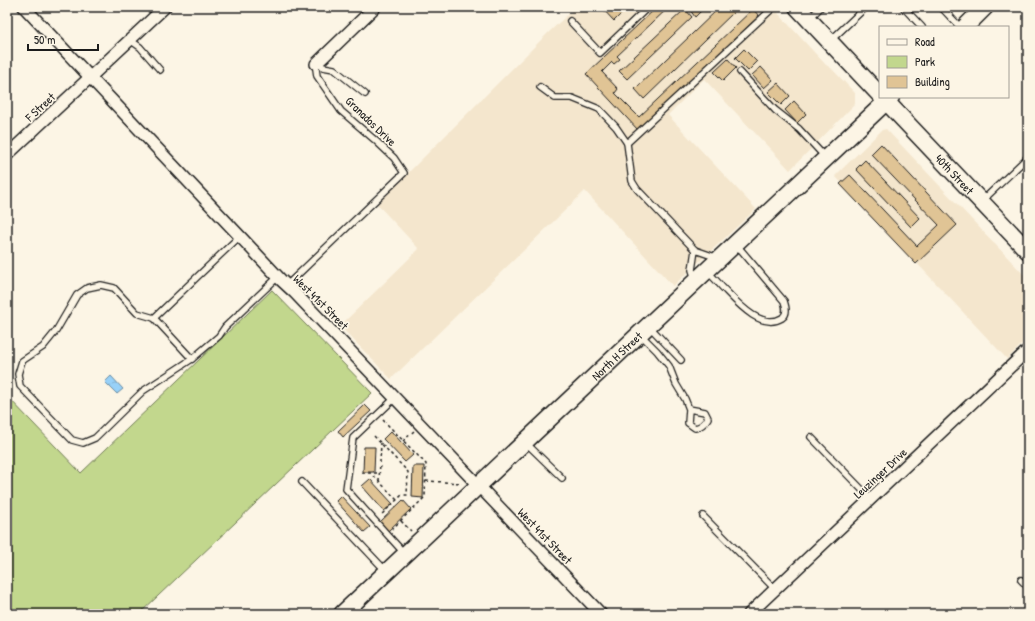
<svg xmlns="http://www.w3.org/2000/svg" width="1035" height="621" font-family="'Patrick Hand',sans-serif">
  <defs>
    <pattern id="water-waves" width="16" height="10" patternUnits="userSpaceOnUse"><rect width="16" height="10" fill="#98d1f8"/><path d="M0 5q4-4 8 0t8 0" fill="none" stroke="#82b3d4"/></pattern>
  </defs>
  <rect width="100%" height="100%" fill="#fcf5e5"/>
  <filter id="ink" filterUnits="userSpaceOnUse"><feTurbulence type="fractalNoise" baseFrequency=".025" numOctaves="2"/><feDisplacementMap in="SourceGraphic" scale="8" xChannelSelector="R" yChannelSelector="G"/><feConvolveMatrix kernelMatrix="1 2 1 2 8 2 1 2 1" color-interpolation-filters="sRGB"/></filter>
  <g filter="url(#ink)">
    <!-- built -->
    <g fill="#f4e6cd">
      <path d="M576,7H768L774,13L777,12L826,65L831,68L855,93V104L790,170L704,79L668,115L756,209L673,286L585,191L391,379L340,326L419,249L377,204L548,33Z"/>
      <path d="M886,129L1028,279V338L1007,359L835,176L882,130Z"/>
    </g>
    <!-- green -->
    <path fill="#c2d78d" stroke="#6f7a54" d="M272,290L372,393L139,614H7V396L81,473Z"/>
    <!-- water -->
    <path fill="url(#water-waves)" stroke="#6689a0" d="M111,376L123,389L117,394L105,382Z"/>
    <!-- building -->
    <g fill="#e0c495" stroke="#1c1c1c">
      <path d="M601,7H628L614,21Z"/>
      <path d="M657,7H669L617,56L620,59L614,64L612,62L602,72L618,89L615,93L639,117L753,9L759,16L638,130L586,74Z"/>
      <path d="M688,7H705L695,17Z"/>
      <path d="M720,7H732L735,11L644,99L635,89Z"/>
      <path d="M685,9L692,17L627,79L619,71Z"/>
      <path d="M744,49L757,62L748,71L735,58Z"/>
      <path d="M728,59L736,68L723,81L714,72Z"/>
      <path d="M761,67L773,80L764,88L752,75Z"/>
      <path d="M778,83L790,96L781,105L768,92Z"/>
      <path d="M794,101L806,114L797,123L785,110Z"/>
      <path d="M881,144L957,225L916,264L840,184L850,175L917,246L939,225L871,154Z"/>
      <path d="M865,160L920,218L911,227L856,169Z"/>
      <path d="M365,405L371,411L343,437L338,431Z"/>
      <path d="M391,431L413,455L405,462L383,439Z"/>
      <path d="M364,447H375L374,472H363Z"/>
      <path d="M413,466H424L423,498L412,497Z"/>
      <path d="M370,479L393,504L384,511L362,486Z"/>
      <path d="M341,496L370,527L364,532L336,501Z"/>
      <path d="M403,500L411,509L388,531L380,522Z"/>
    </g>
    <g fill="none" stroke-linecap="round" stroke-linejoin="round">
      <defs>
        <g id="lane">
          <path d="M903,7L922,27"/>
          <path d="M941,7L960,27"/>
          <path d="M810,18L821,7"/>
          <path d="M570,21L600,53L648,7"/>
          <path d="M130,40L140,47L160,70"/>
          <path d="M830,41L866,7"/>
          <path d="M319,62L323,67L334,69L365,94"/>
          <path d="M740,72L775,110L799,129L825,157"/>
          <path d="M540,87L555,98H572L599,109L616,127L627,143L632,181L637,189L695,250"/>
          <path d="M627,143L774,7"/>
          <path d="M982,201L1027,158"/>
          <path d="M239,237L154,318L137,313L114,288L101,285L87,288L77,295L56,331L43,347L22,361L18,374L20,386L72,440L83,443L95,438L143,391L192,359L219,336L225,327L278,277"/>
          <path d="M707,271C712,276 717,281 722,287C735,300 760,331 782,318C788,314 786,307 784,301L736,244"/>
          <path d="M695,279L692,270L695,250L718,258"/>
          <path d="M287,285L404,173L394,158L376,141L341,111L317,76L316,69V64"/>
          <path d="M154,318L192,359"/>
          <path d="M649,326L681,360"/>
          <path d="M640,334L657,351L669,366L676,384L685,399L689,409L688,423L695,428C701,427 705,423 708,418L705,412L689,409"/>
          <path d="M395,398L353,438L346,489L404,553"/>
          <path d="M811,437L871,499"/>
          <path d="M525,442L562,478"/>
          <path d="M302,482L385,570"/>
          <path d="M703,516L775,589"/>
          <path d="M1021,580L1028,587"/>
        </g>
        <g id="street">
          <path d="M24,7L281,280L294,292L601,614"/>
          <path d="M316,64L375,7"/>
          <path d="M7,155L165,7"/>
          <path d="M749,614L1028,350"/>
        </g>
        <g id="secondary">
          <path d="M797,7L880,95"/>
          <path d="M965,27L985,7"/>
          <path id="s1" d="M882,97L1028,251"/>
          <path id="s2" d="M342,614L891,97"/>
        </g>
      </defs>
      <!-- lane casing -->
      <use href="#lane" stroke="#1c1c1c" stroke-width="8"/>
      <!-- street casing -->
      <use href="#street" stroke="#1c1c1c" stroke-width="14"/>
      <!-- secondary casing -->
      <use href="#secondary" stroke="#1c1c1c" stroke-width="19"/>
      <!-- path -->
      <g stroke="#1c1c1c" stroke-width="1.5" stroke-dasharray="3 3" stroke-linecap="butt">
        <path d="M383,420L426,464L425,497L392,529"/>
        <path d="M374,436L408,472L407,495H402L380,516"/>
        <path d="M403,441L414,431"/>
        <path d="M362,473H379"/>
        <path d="M374,476L397,500"/>
        <path d="M379,481L381,443"/>
        <path d="M426,481L462,483"/>
        <path d="M401,521L411,531"/>
      </g>
      <!-- lane -->
      <use href="#lane" stroke="#fcf5e5" stroke-width="5.5"/>
      <!-- street -->
      <use href="#street" stroke="#fcf5e5" stroke-width="11"/>
      <!-- secondary -->
      <use href="#secondary" stroke="#fcf5e5" stroke-width="16"/>
    </g>
  </g>
  <g text-anchor="middle" dominant-baseline="central" stroke-width="3.5" stroke-linejoin="round" paint-order="stroke">
    <!-- street labels -->
    <g font-size="12" fill="#1c1c1c" stroke="#fcf5e5">
      <text transform="translate(40 107) rotate(-43)">F Street</text>
      <text transform="translate(371 121) rotate(44)">Granados Drive</text>
      <text stroke="none"><textPath href="#s1" startOffset="106">40th Street</textPath></text>
      <text transform="translate(321 302) rotate(45)">West 41st Street</text>
      <text stroke="none"><textPath href="#s2" startOffset="377">North H Street</textPath></text>
      <text transform="translate(880 473) rotate(-43)">Leuzinger Drive</text>
      <text transform="translate(545 536) rotate(46)">West 41st Street</text>
    </g>
  </g>
  <!-- margin -->
  <rect width="1035" height="621" fill="none" stroke="#fcf5e5" stroke-width="24"/>
  <rect x="12" y="12" width="1011" height="597" fill="none" stroke="#1c1c1c" stroke-width="1.5" filter="url(#ink)"/>
  <!-- legend -->
  <rect x="879" y="26" width="130" height="72" fill="#fcf5e5" stroke="#a29e95"/>
  <rect x="887" y="39" width="20" height="6" fill="#fcf5e5" stroke="#a29e95"/>
  <text x="915" y="46" font-size="12" fill="#1c1c1c">Road</text>
  <rect x="887" y="56" width="20" height="12" fill="#c2d78d" stroke="#a29e95"/>
  <text x="915" y="66" font-size="12" fill="#1c1c1c">Park</text>
  <rect x="887" y="76" width="20" height="12" fill="#e0c495" stroke="#a29e95"/>
  <text x="915" y="86" font-size="12" fill="#1c1c1c">Building</text>
  <!-- scale -->
  <path d="M28 44v6h70v-6" fill="none" stroke="#1c1c1c" stroke-width="2"/>
  <text x="34" y="44" font-size="12" fill="#1c1c1c" stroke="#fcf5e5" stroke-width="3" paint-order="stroke">50 m</text>
</svg>
